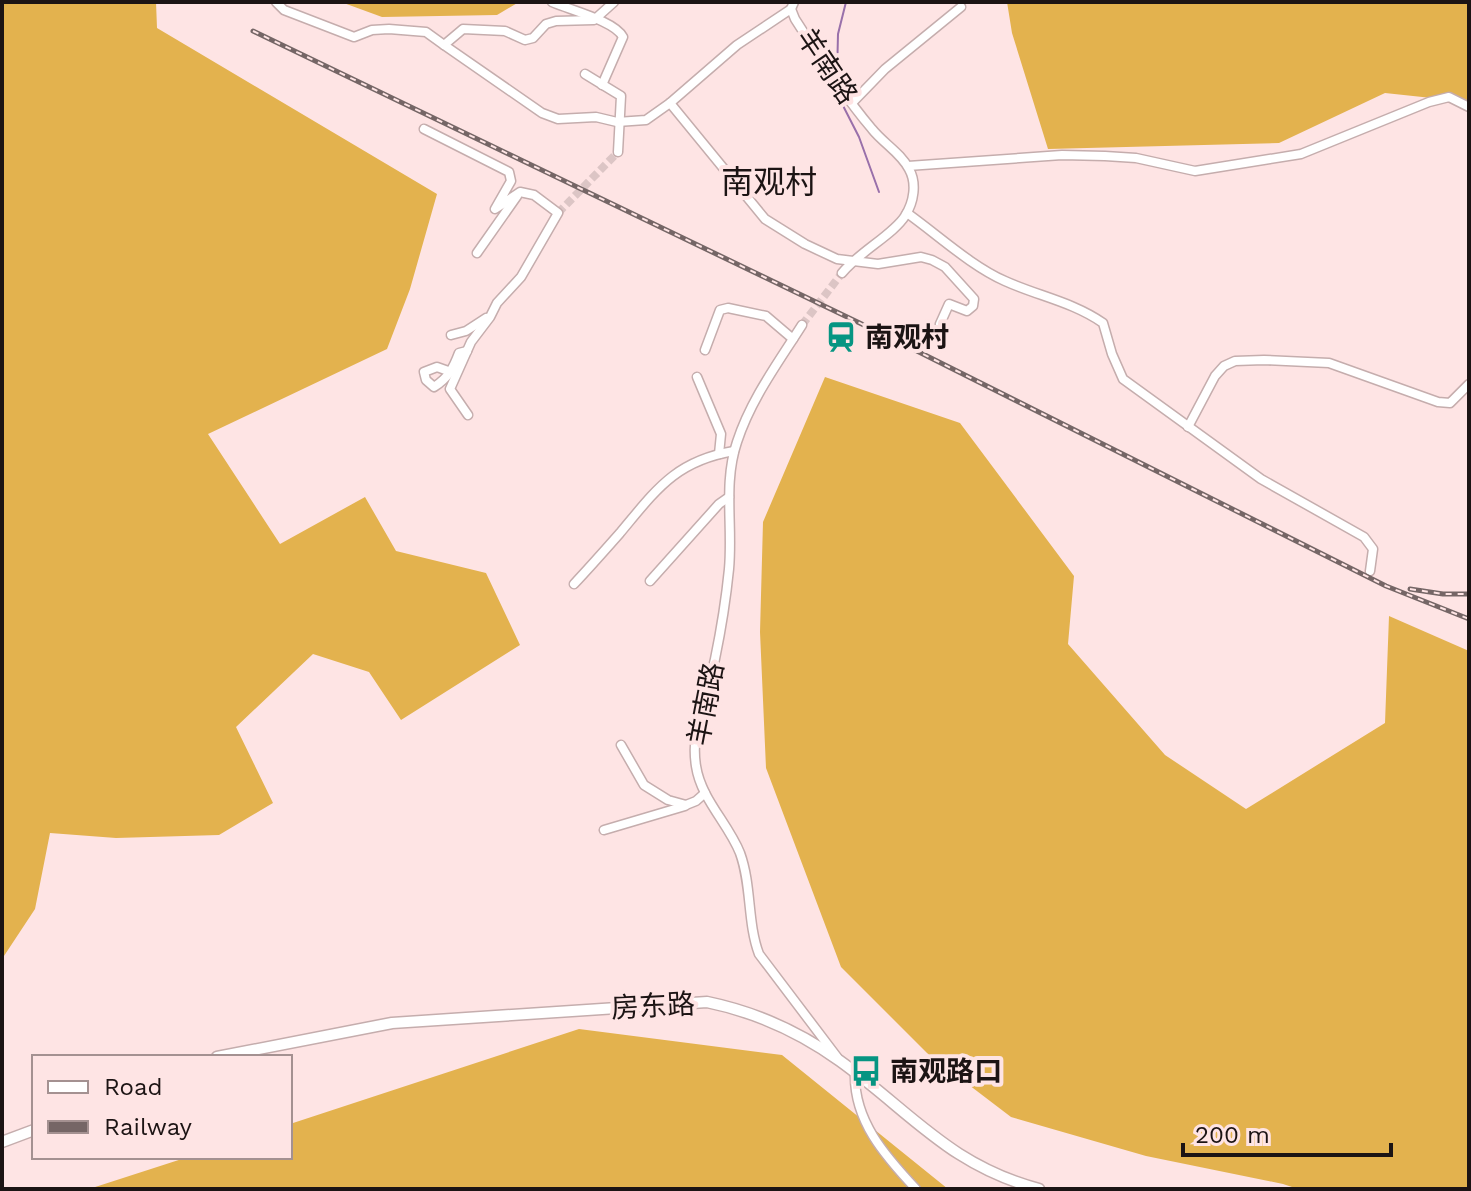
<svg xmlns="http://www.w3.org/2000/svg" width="1471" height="1191" font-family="'Work Sans','Noto Sans SC',sans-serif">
  <rect width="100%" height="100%" fill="#fee4e4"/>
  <!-- forest -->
  <g fill="#e3b24e">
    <path d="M2,2H156L157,28L437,194L410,289L387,349L208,434L280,544L365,497L396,551L486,573L520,645L401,720L369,672L313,654L236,727L273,803L219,835L116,838L50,833L35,909L2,959Z"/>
    <path d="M341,2H519L497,15L382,17Z"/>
    <path d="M1007,2H1469V102L1385,93L1279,143L1048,149L1012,33Z"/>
    <path d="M825,377L960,423L1074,576L1068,644L1165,755L1246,809L1385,723L1389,616L1469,651V1189H1298L1283,1184L1146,1156L1011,1117L927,1053L841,967L766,768L760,632L763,522Z"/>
    <path d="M579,1029L782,1055L948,1189H89L188,1157H290V1124Z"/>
  </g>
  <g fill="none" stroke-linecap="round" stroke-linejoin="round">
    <!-- stream -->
    <g stroke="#9970aa" stroke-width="2">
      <path d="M837,76L838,34L846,2"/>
      <path d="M837,87L836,92L859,137L879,192"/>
    </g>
    <!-- minor-tunnel -->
    <g stroke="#dcc5c5" stroke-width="8" stroke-dasharray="8 4" stroke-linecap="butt">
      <path d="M558,213L618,152"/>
      <path d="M802,325L842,273"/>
    </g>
    <defs>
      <g id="minor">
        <path d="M276,2L284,10L354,37L372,30L389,29L426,32L444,45L463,29L505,31L525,40L533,38L546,24L556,21L594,20L614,2"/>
        <path d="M552,2C570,10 615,21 623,37L602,85"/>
        <path d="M794,2L791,9L795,19C819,56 843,95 872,129C883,143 901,153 909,169C917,183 914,202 905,216C894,234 859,252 842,273"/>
        <path d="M444,45L542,113L558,119L596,117L617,122L646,120L670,103L765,219L805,244L837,259L878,264L921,257L932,260L945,267L974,299L973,306L967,311L949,304L940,324"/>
        <path d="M585,74L621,96L618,152"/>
        <path d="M670,103L737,45L791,9"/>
        <path d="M852,103L885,69L961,7"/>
        <path d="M424,129L509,172L511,181L495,209L520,192L534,195L558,213L521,277L497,303L490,317L471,342L450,389L468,415"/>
        <path d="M908,166L1062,155L1105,156L1136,158L1195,171L1301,154L1429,102L1449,97L1469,107"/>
        <path d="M907,213C938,235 971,266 1005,281C1038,296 1073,302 1103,323L1112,354L1123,379L1261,479L1364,537L1373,549L1370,571"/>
        <path d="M477,253L517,196"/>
        <path d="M802,325C778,363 751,399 737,442C723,483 733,526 729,569C726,599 721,630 715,659C707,695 690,729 696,766C701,799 728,823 740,853C752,886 747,922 759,954L837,1057"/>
        <path d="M451,335L466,331L486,318"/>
        <path d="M705,350L720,310L728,308L766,316L793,339"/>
        <path d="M451,372L437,367L424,372L426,380L434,387C448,378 453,369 459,353L467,351"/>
        <path d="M697,377L721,434L719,454"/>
        <path d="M1188,427L1215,376L1224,366L1235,361L1264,360L1329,363L1438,402L1450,403L1469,384"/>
        <path d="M650,581L719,504L729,497"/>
        <path d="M574,584C590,567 605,550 620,533C656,490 675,461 734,451"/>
        <path d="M621,745L644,785L668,800L686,805L696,801L705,793"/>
        <path d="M604,830L685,806"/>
        <path d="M855,1072C853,1120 885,1156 916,1189"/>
      </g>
      <g id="major">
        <path d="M217,1057L392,1023L707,1002C755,1012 800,1032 840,1061C911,1112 949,1165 1039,1189"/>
        <path d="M2,1142L34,1130"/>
      </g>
    </defs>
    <!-- minor casing -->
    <use href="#minor" stroke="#c5adad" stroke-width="11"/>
    <!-- major casing -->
    <use href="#major" stroke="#c5adad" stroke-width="13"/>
    <!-- minor -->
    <use href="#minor" stroke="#fff" stroke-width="8"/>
    <!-- major -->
    <use href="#major" stroke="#fff" stroke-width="10"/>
    <defs>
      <g id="rail">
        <path d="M253,31L897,341L1386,586L1469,619"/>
        <path d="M1410,589L1443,594H1469"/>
      </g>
    </defs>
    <!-- rail casing -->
    <use href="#rail" stroke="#756666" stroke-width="5"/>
    <!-- rail -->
    <use href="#rail" stroke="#fee4e4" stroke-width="2" stroke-dasharray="6" stroke-linecap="butt"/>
  </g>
  <!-- icons -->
  <defs>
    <symbol id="station-bare" viewBox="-9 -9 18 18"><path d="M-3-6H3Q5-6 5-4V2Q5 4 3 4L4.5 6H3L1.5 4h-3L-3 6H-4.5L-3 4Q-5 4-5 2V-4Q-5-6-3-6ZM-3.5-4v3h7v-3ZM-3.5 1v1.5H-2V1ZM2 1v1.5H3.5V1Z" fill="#069582" stroke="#fee4e4" stroke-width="2.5" paint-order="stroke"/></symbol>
    <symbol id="bus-bare" viewBox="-9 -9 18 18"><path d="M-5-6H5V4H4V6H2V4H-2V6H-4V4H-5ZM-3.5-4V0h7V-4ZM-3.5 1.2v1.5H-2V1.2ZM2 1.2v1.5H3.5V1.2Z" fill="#069582" stroke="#fee4e4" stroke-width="2.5" paint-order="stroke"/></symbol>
  </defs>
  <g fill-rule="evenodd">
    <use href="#station-bare" x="819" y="315" width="44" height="44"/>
    <use href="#bus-bare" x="844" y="1049" width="44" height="44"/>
  </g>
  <g text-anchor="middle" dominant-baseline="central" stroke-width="8" stroke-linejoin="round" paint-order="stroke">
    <!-- street labels -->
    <g font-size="28" fill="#1c1414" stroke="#fee4e4">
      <text transform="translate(827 66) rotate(56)">羊南路</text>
      <text transform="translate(706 704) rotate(-79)">羊南路</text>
      <text transform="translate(653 1006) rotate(-3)">房东路</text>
    </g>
    <!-- poi labels -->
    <g font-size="28" font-weight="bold" fill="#1c1414" stroke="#fee4e4" text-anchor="start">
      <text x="865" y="337">南观村</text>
      <text x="890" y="1071">南观路口</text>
    </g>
    <!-- quarter labels -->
    <g font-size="32" fill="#1c1414" stroke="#fee4e4">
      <text x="769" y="182">南观村</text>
    </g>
  </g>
  <!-- border -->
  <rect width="1471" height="1191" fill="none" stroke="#1c1414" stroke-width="8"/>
  <!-- legend -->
  <rect x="32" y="1055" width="260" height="104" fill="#fee4e4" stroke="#a49191" stroke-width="2"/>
  <rect x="48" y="1081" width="40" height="12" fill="#ffffff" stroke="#a49191" stroke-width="2"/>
  <text x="104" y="1095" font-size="24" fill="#1c1414">Road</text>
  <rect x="48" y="1121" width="40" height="12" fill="#756666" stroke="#a49191" stroke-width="2"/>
  <text x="104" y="1135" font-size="24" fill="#1c1414">Railway</text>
  <!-- scale -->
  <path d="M1183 1143v12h208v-12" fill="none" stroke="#1c1414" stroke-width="4"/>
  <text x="1195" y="1143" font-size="24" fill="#1c1414" stroke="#fee4e4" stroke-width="6" paint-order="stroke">200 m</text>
</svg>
